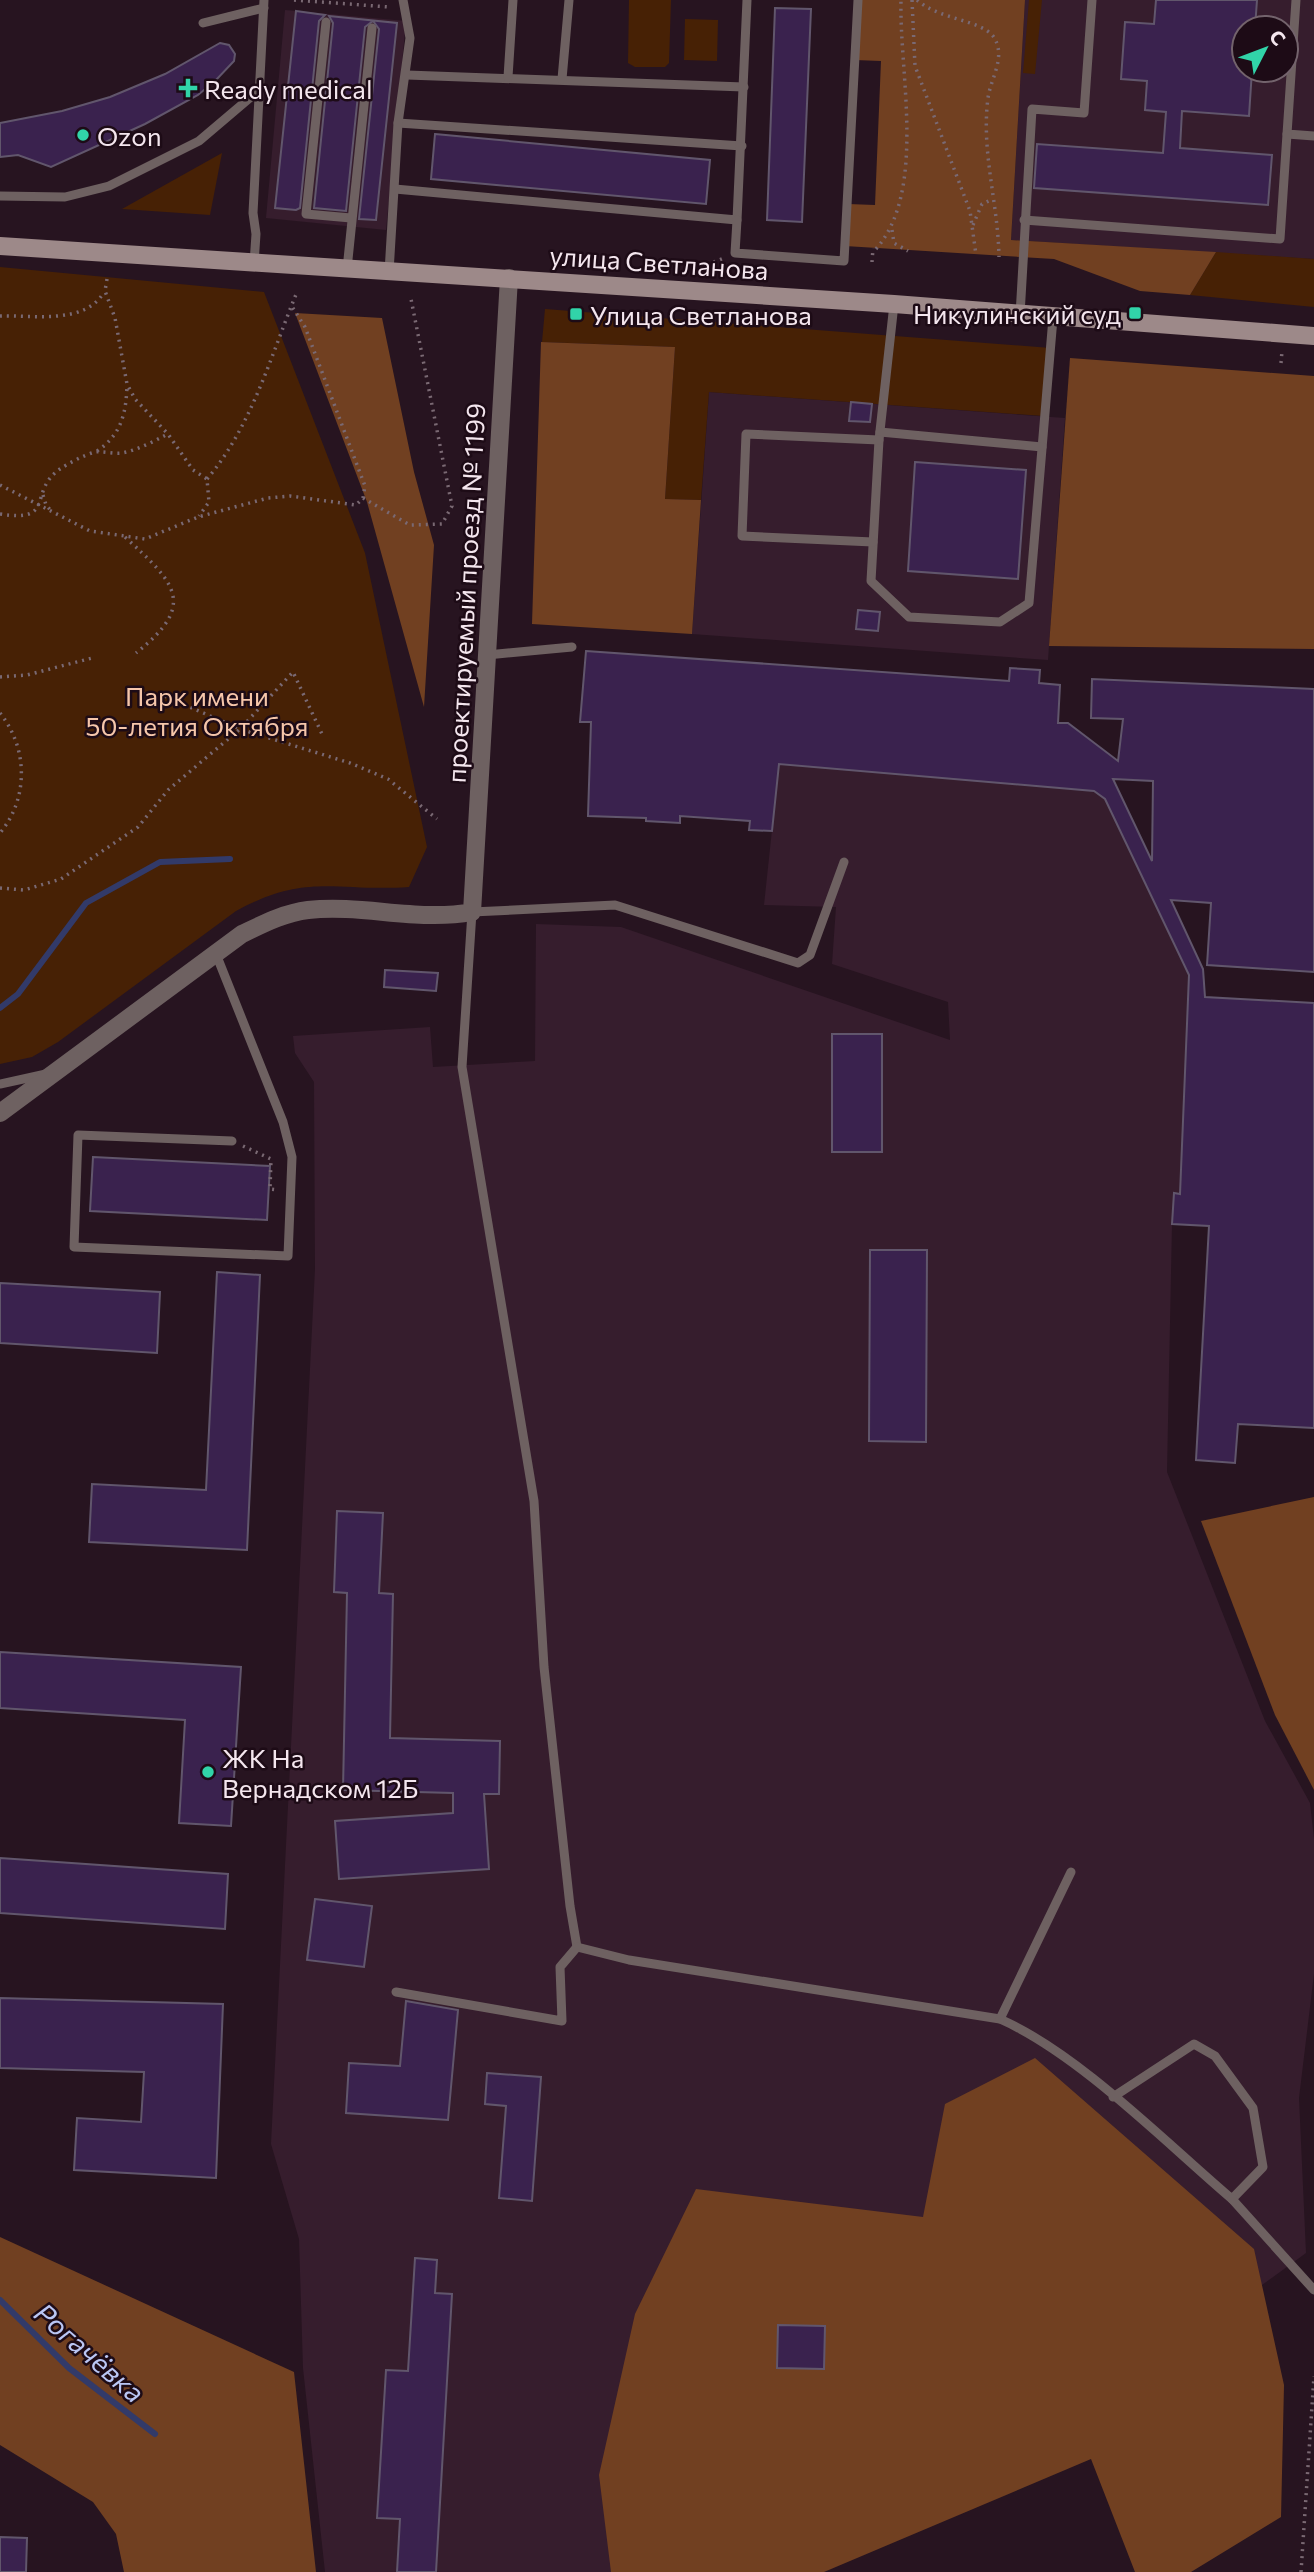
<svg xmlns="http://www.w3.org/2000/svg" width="1314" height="2572" font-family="Commissioner,sans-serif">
  <rect width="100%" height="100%" fill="#271420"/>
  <!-- built -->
  <g fill="#361d2d" fill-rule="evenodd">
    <path d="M1025,0H1314V259L1011,240ZM1244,28H1286V70H1244Z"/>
    <path d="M285,10L406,21L386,230L266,218Z"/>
    <path d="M709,392L1065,418L1048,660L692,634Z"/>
    <path d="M779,764L1094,791L1105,799L1189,975L1180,1193L1174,1194L1172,1224L1167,1472L1265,1721L1310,1803L1314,1839V1974L1299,2098L1306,2253L1211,2322L720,2572H325L303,2368L299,2239L271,2144L315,1269L314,1082L295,1053L293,1036L430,1027L433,1067L535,1061L536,924L621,927L950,1040L948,1002L832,964L836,907L764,905Z"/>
  </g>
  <!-- green -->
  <g fill="#472105">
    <path d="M629,0H671L669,63L665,67H635L628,63Z"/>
    <path d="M1029,0H1042L1035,74L1023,73Z"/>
    <path d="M685,19L718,20L717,61L684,60Z"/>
    <path d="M222,153L210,215L122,209Z"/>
    <path d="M1216,252L1314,259V307L1190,295Z"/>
    <path d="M0,267L264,292L365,553L427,847L409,887C336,892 307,872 236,911L58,1042L32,1057L0,1064Z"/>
    <path d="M545,309L1051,348L1044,416L709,392L701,500L665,499L675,347L542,342Z"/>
  </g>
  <!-- forest -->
  <g fill="#714021">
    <path d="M858,0H1025L1011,240L1216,252L1190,295L1140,291L1054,259L845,246L848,204L875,205L881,61L855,60Z"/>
    <path d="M295,313L382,318L414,472L434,545L424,707L367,502Z"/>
    <path d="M541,342L675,347L665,499L701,500L692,634L532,624Z"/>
    <path d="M1070,358L1314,376V649L1049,646Z"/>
    <path d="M1314,1497V1790L1275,1715L1201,1521Z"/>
    <path d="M1035,2058L1254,2249L1284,2385L1281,2517L1191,2572H1135L1091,2459L824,2572H611L599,2475L635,2314L696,2189L923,2217L945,2104Z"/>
    <path d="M0,2237L294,2372L316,2572H124L116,2534L93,2502L0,2445Z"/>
  </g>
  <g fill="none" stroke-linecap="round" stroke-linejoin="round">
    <!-- stream -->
    <g stroke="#323a69" stroke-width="6">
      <path d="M0,1008L18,994L86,903L160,862L230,859"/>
      <path d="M0,2300L69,2368L155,2434"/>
    </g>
  </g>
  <!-- building -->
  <g fill="#3a224e" stroke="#61566c" stroke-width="2" fill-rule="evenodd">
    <path d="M1156,0H1257L1255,28H1244V70H1252L1249,116L1182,111L1180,148L1272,155L1268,205L1034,188L1037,144L1163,153L1166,112L1145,110L1147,81L1121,79L1125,22L1154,24Z"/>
    <path d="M775,8L811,9L802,222L767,220Z"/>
    <path d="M296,11L325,15L319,21L300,208L296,210L275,208Z"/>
    <path d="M329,16L397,23L376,220L359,219L379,29L373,21L365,27L346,211L314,208L333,23Z"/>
    <path d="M220,43L229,45L235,54L234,61L216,80L198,95L145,124L51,167L18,155L0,157V123L62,111L110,97L165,74Z"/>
    <path d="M435,134L710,160L706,204L431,179Z"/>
    <path d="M851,402L872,404L870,422L849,421Z"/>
    <path d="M915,462L1026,470L1018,579L908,571Z"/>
    <path d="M858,610L880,612L878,631L856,629Z"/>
    <path d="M586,651L1009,681L1010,668L1040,670L1039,683L1060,685L1058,723H1068L1118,761L1123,719L1091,718L1092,679L1314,689V972L1207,965L1211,903L1171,900L1203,969L1205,997L1314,1003V1428L1238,1424L1235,1463L1196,1460L1209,1226L1172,1224L1174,1193L1180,1194L1189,975L1105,799L1094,791L779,764L772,831L749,830L750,821L680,816V823L646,821V818L588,816L591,722H580ZM1113,779L1153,781L1152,861Z"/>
    <path d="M385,970L438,973L436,991L384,987Z"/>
    <rect x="832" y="1034" width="50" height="118"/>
    <path d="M93,1157L270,1166L267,1220L90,1211Z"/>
    <path d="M870,1250H927L926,1442L869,1441Z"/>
    <path d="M217,1272L260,1275L247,1550L89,1542L92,1484L206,1490Z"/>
    <path d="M0,1283L160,1292L157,1353L0,1343Z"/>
    <path d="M337,1511L383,1513L379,1593L393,1594L390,1738L500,1741L499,1794H484L489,1869L339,1879L335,1821L453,1813V1793L343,1790L347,1593L334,1592Z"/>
    <path d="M0,1652L241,1667L231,1826L179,1823L185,1720L0,1708Z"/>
    <path d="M0,1858L228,1874L225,1929L0,1913Z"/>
    <path d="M315,1899L372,1906L364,1967L307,1960Z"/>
    <path d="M0,1998L223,2004L216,2178L74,2170L77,2118L141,2122L144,2072L0,2068Z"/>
    <path d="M406,2001L458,2010L448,2120L346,2113L349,2063L400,2066Z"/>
    <path d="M487,2073L541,2077L532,2201L499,2198L506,2106L485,2104Z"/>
    <path d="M415,2258L437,2260L435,2293L452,2294L436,2572H397L400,2519L377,2518L386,2370L408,2371Z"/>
    <path d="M778,2325L825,2326L824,2369L777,2368Z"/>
    <path d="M0,2537L27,2538L26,2572H0Z"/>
  </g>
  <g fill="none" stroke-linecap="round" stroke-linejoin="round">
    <!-- path -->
    <g stroke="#7a6973" stroke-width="3.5" stroke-dasharray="2 5" stroke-linecap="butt">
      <path d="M294,0L389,7"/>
      <path d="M912,0L915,66L970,211L976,255"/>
      <path d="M917,0C938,19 980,20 993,36C1007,56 991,77 988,98C981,152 998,202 999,257"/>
      <path d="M973,225L982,204L993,199"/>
      <path d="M892,230L894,243L908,251"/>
      <path d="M876,249C927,191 899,72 901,0"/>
      <path d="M872,262L873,248"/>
      <path d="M694,270L724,258"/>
      <path d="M107,279L105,291L115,318L127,384L135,399L168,434L193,470L207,479L209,502L199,516"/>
      <path d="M0,316C33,315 85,325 104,292"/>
      <path d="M1281,363L1282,351"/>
      <path d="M97,451C121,435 126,414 127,386"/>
      <path d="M207,479C252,426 271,355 297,292"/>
      <path d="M0,485L90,531L145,539L198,517L268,498L290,496L356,505L363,498L365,486L305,327L291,305"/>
      <path d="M43,495L46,505L52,512"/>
      <path d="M363,498L410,525L442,524L452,506L411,299"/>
      <path d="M0,514C57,523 27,492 60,469C69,463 84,455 95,452C104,451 113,454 122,453C138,450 154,441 168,434"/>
      <path d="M125,537C175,583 198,604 136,653"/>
      <path d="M0,677L27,675L92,658"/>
      <path d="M144,694L162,695L240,729L350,763L388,779L437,819"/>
      <path d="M0,713C28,748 29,798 0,833"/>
      <path d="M0,888L24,890L61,879L138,827L168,790L240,729L293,672L322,734"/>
      <path d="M243,1146L271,1159L270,1189L278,1190"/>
      <path d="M1301,2572L1314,2376"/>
    </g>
    <!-- lane -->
    <g stroke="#6e6161" stroke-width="9">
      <path d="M1296,0L1287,134L1314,136"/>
      <path d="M326,22L306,214L351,218"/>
      <path d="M203,23L264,8"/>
      <path d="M407,75L744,87"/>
      <path d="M508,77L513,0"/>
      <path d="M562,79L569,0"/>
      <path d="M398,123L742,146"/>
      <path d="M395,189L737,220L747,0"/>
      <path d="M0,196L65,197L109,186L199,141L259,90"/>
      <path d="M737,220L735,253L844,261L858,0"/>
      <path d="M1024,220L1280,239L1287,134"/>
      <path d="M254,264L256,234L253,213L264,0"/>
      <path d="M347,269L372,28"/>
      <path d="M389,272L398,123L410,38L403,0"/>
      <path d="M894,304L879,440L871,581L909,617L1000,622L1029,603L1053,318"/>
      <path d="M1020,315L1032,109L1084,113L1092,0"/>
      <path d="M880,432L1042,447"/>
      <path d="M873,542L742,536L746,434L879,440"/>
      <path d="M487,655L572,647"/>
      <path d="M844,862L810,955L798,963L615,905L472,912L462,1067L534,1501L544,1667L570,1906L577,1947L629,1960L1000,2019C1079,2054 1165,2142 1232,2199L1263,2167L1253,2108L1215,2056L1194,2044L1113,2097"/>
      <path d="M216,954L283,1122L292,1157L288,1256L74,1247L78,1135L232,1141"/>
      <path d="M0,1084L46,1074"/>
      <path d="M396,1992L562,2021L560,1967L577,1947"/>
      <path d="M1000,2019L1071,1872"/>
      <path d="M1232,2199L1314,2290"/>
    </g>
    <!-- street -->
    <path stroke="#6e6161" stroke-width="18" d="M0,1113L242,934C263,924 284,913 308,910C363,904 417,922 472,912L509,278"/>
    <!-- secondary -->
    <path stroke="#9d8989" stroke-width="18" d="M0,246L894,304L1314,336"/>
  </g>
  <!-- markers -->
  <g fill="#31d4a9" stroke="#1d0b16" stroke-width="2.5">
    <path d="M184.5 77.5h7v7h7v7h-7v7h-7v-7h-7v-7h7z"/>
    <circle cx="83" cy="135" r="7"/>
    <rect x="1128" y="306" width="14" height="14" rx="3.5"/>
    <rect x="569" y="307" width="14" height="14" rx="3.5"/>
    <circle cx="208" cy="1772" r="7"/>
  </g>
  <g text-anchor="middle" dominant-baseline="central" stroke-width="5" stroke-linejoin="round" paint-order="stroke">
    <!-- poi labels -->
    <g font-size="26" fill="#f4e6ee" stroke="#1d0b16" text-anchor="start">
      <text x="204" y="88">Ready medical</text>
      <text x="97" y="135">Ozon</text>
      <text x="1121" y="313" text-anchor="end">Никулинский суд</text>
      <text x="590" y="314">Улица Светланова</text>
      <text x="222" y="1757">ЖК На<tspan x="222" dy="30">Вернадском 12Б</tspan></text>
    </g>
    <!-- street labels -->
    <g font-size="26" fill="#f4e6ee" stroke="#1d0b16">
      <text transform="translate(659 262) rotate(4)">улица Светланова</text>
      <text transform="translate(465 593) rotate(-87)">проектируемый проезд № 1199</text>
    </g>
    <!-- park labels -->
    <g font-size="26" fill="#f6c6aa" stroke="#1d0b16">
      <text x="197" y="695">Парк имени<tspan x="197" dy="30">50-летия Октября</tspan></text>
    </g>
    <!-- water labels -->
    <g font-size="28" font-style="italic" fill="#bac6f4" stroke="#1d0b16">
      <text transform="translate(90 2352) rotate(41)">Рогачёвка</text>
    </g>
  </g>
  <!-- north arrow -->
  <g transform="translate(1265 49) rotate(48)"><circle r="33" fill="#1d0b16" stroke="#73636c" stroke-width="2"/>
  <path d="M0-5L12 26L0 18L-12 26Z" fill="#31d4a9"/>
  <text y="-10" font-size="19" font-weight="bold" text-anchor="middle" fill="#f4e6ee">С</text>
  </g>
</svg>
